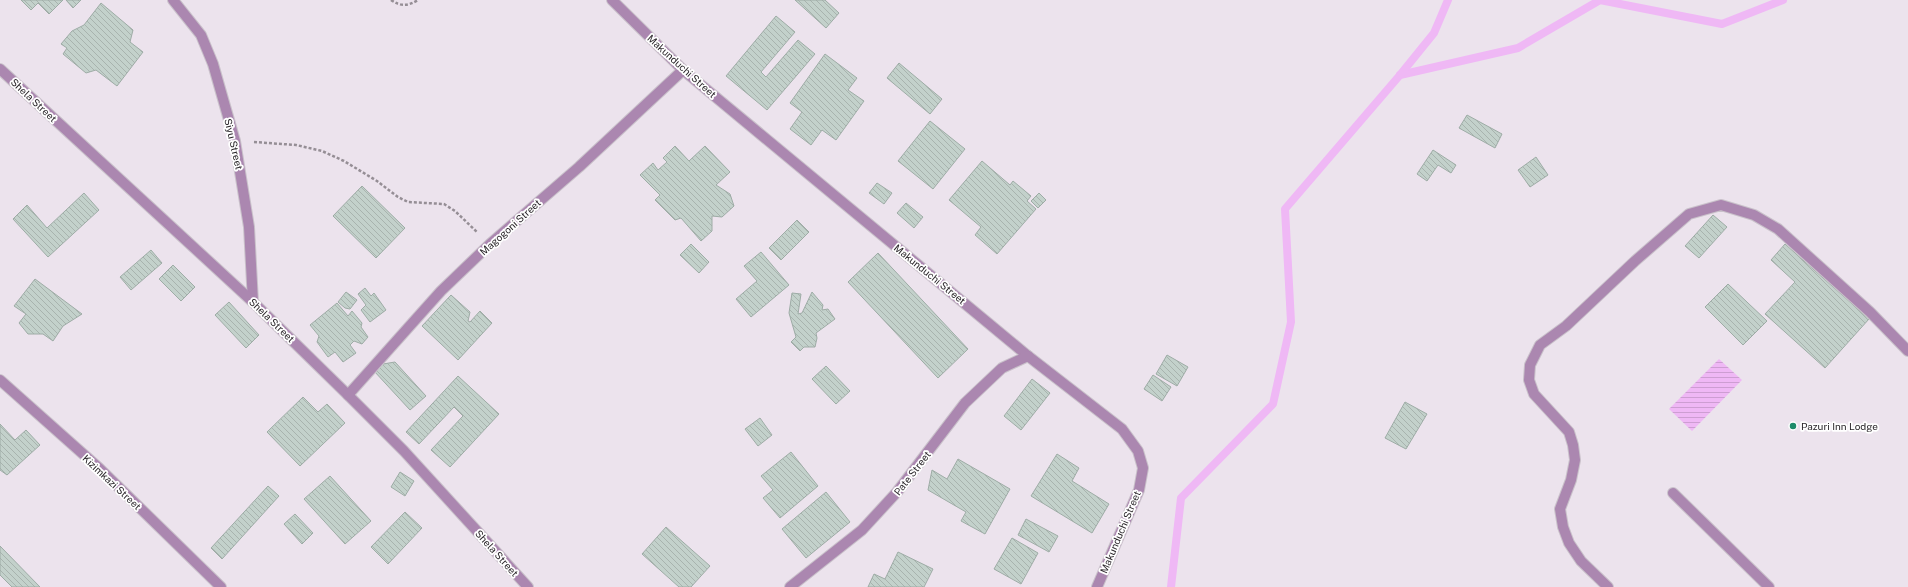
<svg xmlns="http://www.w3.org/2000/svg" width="1908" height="587" font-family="'Public Sans',sans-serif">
  <defs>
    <pattern id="water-rules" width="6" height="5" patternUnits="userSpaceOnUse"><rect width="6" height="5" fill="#efb8f5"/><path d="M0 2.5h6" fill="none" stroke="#cd9ed2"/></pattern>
    <pattern id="building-back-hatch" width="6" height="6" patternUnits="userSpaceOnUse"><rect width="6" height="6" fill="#c3d1cb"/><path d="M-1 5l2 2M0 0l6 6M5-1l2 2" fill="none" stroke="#a8b3ae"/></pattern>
  </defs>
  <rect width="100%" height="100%" fill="#ece3ed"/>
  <!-- water -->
  <path fill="url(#water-rules)" d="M1719,359L1742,380L1692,431L1669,409Z"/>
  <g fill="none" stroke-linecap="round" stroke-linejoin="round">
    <!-- stream -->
    <g stroke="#efb8f5" stroke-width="8">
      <path d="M1400,75L1518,48L1600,0L1722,24L1783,0"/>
      <path d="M1171,587L1181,498L1273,404L1291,322L1285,209L1400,75L1434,33L1448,0"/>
    </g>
  </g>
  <!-- building -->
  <g fill="url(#building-back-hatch)" stroke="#9eaca6">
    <path d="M21,0H63L49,14L38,3L31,10Z"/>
    <path d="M66,0H81L73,8Z"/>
    <path d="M795,0H825L839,13L826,28Z"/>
    <path d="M101,3L133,30L130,42L143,52L117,86L96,70L86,73L63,54L67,48L61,44L72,31L84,25Z"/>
    <path d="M776,16L795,32L761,72L766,77L798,40L815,54L767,110L726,76Z"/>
    <path d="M825,54L857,78L848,90L864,101L836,140L822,130L811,145L790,129L802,112L790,103Z"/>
    <path d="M899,63L942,99L930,114L887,78Z"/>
    <path d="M1467,115L1502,134L1495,148L1459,128Z"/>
    <path d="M930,121L965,149L933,189L898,161Z"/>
    <path d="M675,146L689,161L705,146L730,172L716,185L730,194L734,206L722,217L712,216V231L701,241L681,218L675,220L655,200L660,195L640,175L653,163L658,170L667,162L663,158Z"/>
    <path d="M1433,150L1456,165L1451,173L1438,165L1427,181L1417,174Z"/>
    <path d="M1536,157L1548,175L1530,187L1518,170Z"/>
    <path d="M982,161L1010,185L1013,181L1031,196L1027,201L1036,209L997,254L975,235L981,227L949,200Z"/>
    <path d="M877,183L892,193L884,204L869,193Z"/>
    <path d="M362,186L405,228L376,258L333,216Z"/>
    <path d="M84,193L99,210L48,257L13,219L27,205L47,228Z"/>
    <path d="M1039,193L1046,200L1038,208L1031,201Z"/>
    <path d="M906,203L923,217L914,228L897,213Z"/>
    <path d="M1713,215L1727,227L1699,258L1685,246Z"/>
    <path d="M797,220L809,232L781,260L769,248Z"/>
    <path d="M691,244L709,262L699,273L680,255Z"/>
    <path d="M1785,244L1869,319L1825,368L1765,314L1795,282L1771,260Z"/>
    <path d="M151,250L162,263L131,290L120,277Z"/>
    <path d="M761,252L789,285L751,317L736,299L757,281L744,266Z"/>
    <path d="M878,253L968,349L938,378L848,282Z"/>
    <path d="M173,265L195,287L181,301L159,279Z"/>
    <path d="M35,279L82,314L63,326L53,341L43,334H28L19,323L26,314L14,306Z"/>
    <path d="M1728,284L1767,321L1743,345L1705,307Z"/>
    <path d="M365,288L371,296L374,293L386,310L370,322L361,310L366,305L358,294Z"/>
    <path d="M346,292L357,300L350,309L345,308L338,302Z"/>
    <path d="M812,292L823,305L822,310L828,309L835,319L816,333L817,338L815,347H804L800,351L791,342L796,337L789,313L792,293L801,294L798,314L802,313Z"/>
    <path d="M451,295L470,312L468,321L470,322L480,311L492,323L458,360L422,326Z"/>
    <path d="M229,302L259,335L246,348L215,315Z"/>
    <path d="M337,303L348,316L352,311L362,323L361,327L368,337L362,344L354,341L350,345L356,353L343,362L335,352L328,357L317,342L319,336L310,325Z"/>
    <path d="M1167,355L1188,367L1177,386L1156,374Z"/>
    <path d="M395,362L426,396L410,410L374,371L383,364Z"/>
    <path d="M826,366L850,391L836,404L812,379Z"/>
    <path d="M1153,375L1171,387L1162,401L1144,389Z"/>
    <path d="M458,376L499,414L450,467L431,450L463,416L454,407L419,444L406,432Z"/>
    <path d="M1032,379L1050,393L1021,430L1004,416Z"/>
    <path d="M303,397L318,412L327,404L345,423L300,466L267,432Z"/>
    <path d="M1405,402L1427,414L1406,449L1385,438Z"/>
    <path d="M760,418L772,435L758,446L745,429Z"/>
    <path d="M0,424L15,440L26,430L40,445L7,475L0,470Z"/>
    <path d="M791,452L818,486L780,518L763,498L773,490L761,476Z"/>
    <path d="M1057,454L1079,468L1072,481L1109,504L1092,533L1031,496Z"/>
    <path d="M958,459L1010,489L985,534L961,521L966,512L928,490L932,470L947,479Z"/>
    <path d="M400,472L414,481L405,496L391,487Z"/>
    <path d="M330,476L371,521L345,544L304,499Z"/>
    <path d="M268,486L279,496L222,559L211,548Z"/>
    <path d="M826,492L850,522L806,558L782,529Z"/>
    <path d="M405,512L422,528L388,564L371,547Z"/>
    <path d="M295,514L313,533L302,544L284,524Z"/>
    <path d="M1026,519L1058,536L1049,552L1018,535Z"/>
    <path d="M666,527L710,566L691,587H679L642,554Z"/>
    <path d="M1012,538L1038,553L1021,584L994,569Z"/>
    <path d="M0,546L40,587H12L0,575Z"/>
    <path d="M898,552L933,569L924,587H868L874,574L885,579Z"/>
  </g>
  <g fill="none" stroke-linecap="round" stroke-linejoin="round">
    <defs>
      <g id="service">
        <path d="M1673,493L1769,587"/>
        <path d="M1608,587L1581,561L1569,543L1563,527L1560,509L1571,480L1575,460L1573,445L1569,432L1534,394L1529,380L1530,365L1540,345L1566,326L1635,261L1689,214L1721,205L1754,215L1778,229L1870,312L1908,351"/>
      </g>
      <g id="minor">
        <path d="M173,0L201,35L213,64L235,141L249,227L253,302"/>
        <path d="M612,0L683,70L1028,356L1122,429L1138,451L1143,468L1139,490L1097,587"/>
        <path d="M0,69L253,302L348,395L404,451L528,587"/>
        <path d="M0,380L100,469L221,587"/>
        <path d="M348,395L441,291L490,244L579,167L683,70"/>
        <path d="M790,587L862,530L897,492L965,403L1002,368L1028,356"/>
      </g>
    </defs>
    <!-- service casing -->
    <use href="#service" stroke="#c9c1ca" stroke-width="12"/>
    <!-- minor casing -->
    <use href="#minor" stroke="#c9c1ca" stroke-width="12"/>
    <!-- path -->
    <g stroke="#958e95" stroke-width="2.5" stroke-dasharray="3 2" stroke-linecap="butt">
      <path d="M391,0C401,7 408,6 418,0"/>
      <path d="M254,142L296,145L322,151L344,161L377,181L398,197L408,202L444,204L455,211L477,232"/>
    </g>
    <!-- service -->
    <use href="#service" stroke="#ab87b0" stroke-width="10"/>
    <!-- minor -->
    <use href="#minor" stroke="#ab87b0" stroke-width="10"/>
  </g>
  <!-- markers -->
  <circle fill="#1d8b6a" stroke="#fff" stroke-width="1.5" cx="1793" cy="426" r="4"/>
  <g text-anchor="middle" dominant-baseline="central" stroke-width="3.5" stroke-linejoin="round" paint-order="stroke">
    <!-- street labels -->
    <g font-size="10" fill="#292529" stroke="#fff">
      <text transform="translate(682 66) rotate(42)">Makunduchi Street</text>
      <text transform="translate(34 100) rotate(43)">Shela Street</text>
      <text transform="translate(234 144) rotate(77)">Siyu Street</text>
      <text transform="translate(510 227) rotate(-42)">Magogoni Street</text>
      <text transform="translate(930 274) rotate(39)">Makunduchi Street</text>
      <text transform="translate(272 320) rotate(44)">Shela Street</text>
      <text transform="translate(912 473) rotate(-52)">Pate Street</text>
      <text transform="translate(112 482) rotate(43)">Kizimkazi Street</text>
      <text transform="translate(1120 532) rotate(-67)">Makunduchi Street</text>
      <text transform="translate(497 553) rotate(48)">Shela Street</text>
    </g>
    <!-- poi labels -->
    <g font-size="10" fill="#292529" stroke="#fff" text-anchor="start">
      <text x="1801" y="426">Pazuri Inn Lodge</text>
    </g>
  </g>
</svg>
